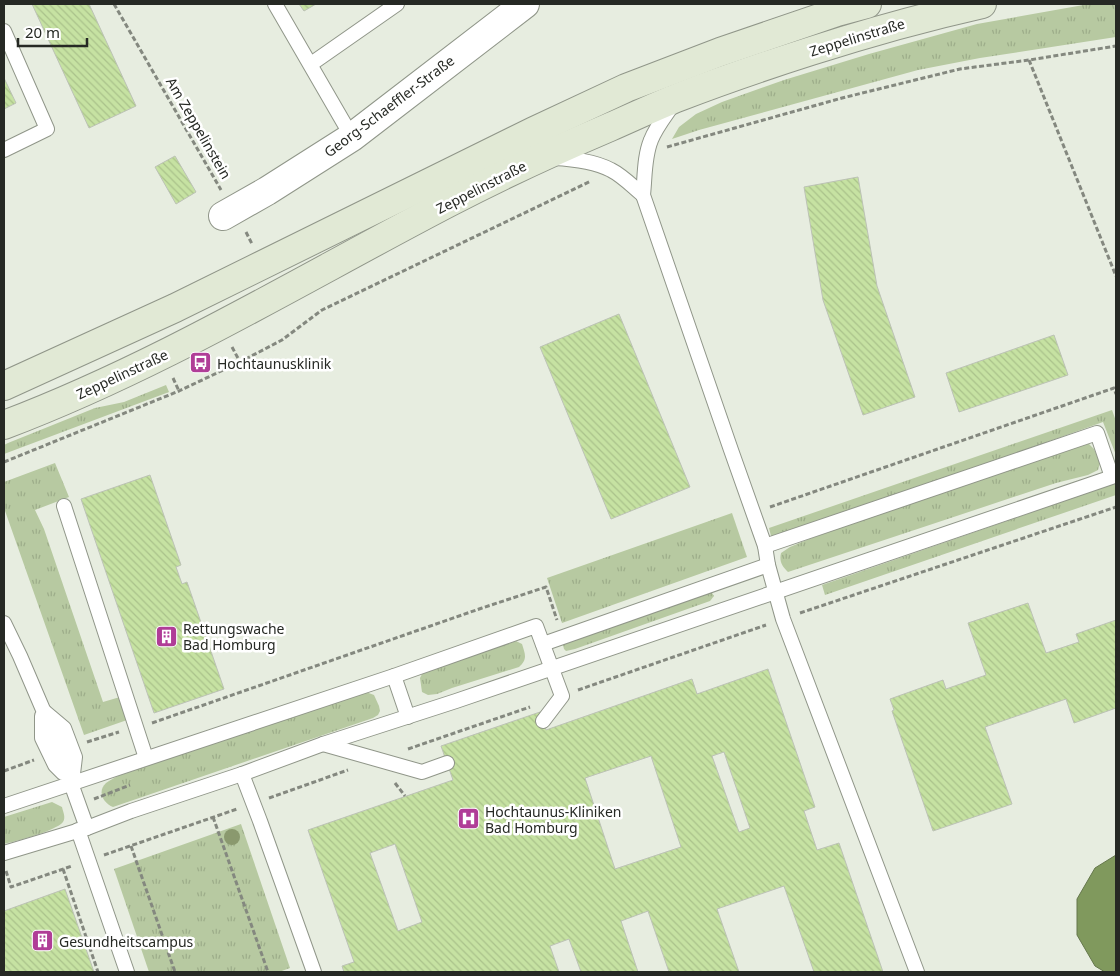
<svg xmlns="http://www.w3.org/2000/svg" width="1120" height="976" font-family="'Noto Sans',sans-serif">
  <defs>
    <pattern id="grass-tufts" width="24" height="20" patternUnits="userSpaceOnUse" patternTransform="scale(1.25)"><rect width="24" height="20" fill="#b7c9a1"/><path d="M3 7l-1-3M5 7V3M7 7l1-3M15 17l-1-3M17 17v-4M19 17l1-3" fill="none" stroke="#9dad8a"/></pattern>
    <pattern id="building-back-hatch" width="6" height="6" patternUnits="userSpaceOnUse" patternTransform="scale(1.25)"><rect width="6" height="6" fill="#c6e2a2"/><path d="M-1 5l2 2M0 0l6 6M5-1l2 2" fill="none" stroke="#aac28b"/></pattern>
  </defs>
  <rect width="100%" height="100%" fill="#e7ede0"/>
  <!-- grass -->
  <g fill="url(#grass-tufts)">
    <path d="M1089,4H1116V37L980,58L918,70L699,130L672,139L679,127L696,114L722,102L784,80L869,54L977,24Z"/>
    <path d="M166,385L169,392L4,454V445L8,443L95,408L124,402Z"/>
    <path d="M1112,410L1116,421V455L1103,422L774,539L771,536L769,528Z"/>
    <path d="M1081,444H1089L1094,449L1100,463L1098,470L1088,475L1056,483L788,572C782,566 779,561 781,553L790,547L809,539L1050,454Z"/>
    <path d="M55,463L69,497L35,510L44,529L103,702L120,697L130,719L84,735L4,508V482Z"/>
    <path d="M1116,483V495L825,595L822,585Z"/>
    <path d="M732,513L747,557L562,623L547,578Z"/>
    <path d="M708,593H712L714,596L710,601L575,649L566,651L564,649L563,645L566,643Z"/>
    <path d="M516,641L522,644C525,654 528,659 519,667L452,688L437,694L428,695L422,692L420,678L422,674L426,671Z"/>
    <path d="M366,692L374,695L379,706L380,711L378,715L373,718L113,807C103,803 97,791 106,783C110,780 114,778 118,776Z"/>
    <path d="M52,802L62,807C63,812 66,817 63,822C56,831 16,841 4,844V817Z"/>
    <path d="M241,824L290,968L279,972H149L114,869Z"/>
  </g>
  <!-- water -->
  <path fill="#80995d" stroke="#65774c" d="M1116,855V972H1105L1095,966L1077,935V899L1095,868Z"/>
  <!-- building -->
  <g fill="url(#building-back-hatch)" stroke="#bcc2b5" fill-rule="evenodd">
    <path d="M32,4H89L136,106L89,128Z"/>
    <path d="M299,4H316L304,11Z"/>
    <path d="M4,78L16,103L4,109Z"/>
    <path d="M175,156L196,192L176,204L155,167Z"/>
    <path d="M858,177L877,286L915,397L863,415L823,300L804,187Z"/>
    <path d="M619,314L690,487L611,519L540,347Z"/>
    <path d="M1054,335L1068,375L959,412L946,373Z"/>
    <path d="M150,475L181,565L176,567L182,584L187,582L224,689L154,713L81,499Z"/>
    <path d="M1028,603L1046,653L1079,642L1076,634L1116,620V708L1074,723L1066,699L985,727L1012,804L933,831L892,711L894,710L890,699L943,680L946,689L986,675L968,623Z"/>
    <path d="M768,669L815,807L804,811L817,850L839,843L883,972H814L784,886L717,909L739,972H669L648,911L621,921L638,972H581L569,939L550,946L559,972H344L342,966L354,962L308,830L453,780L441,746L540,712L546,730L692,679L697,694ZM724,752L750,828L739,832L712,756ZM651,756L681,847L615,869L585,778ZM395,844L422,922L398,931L370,853Z"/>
    <path d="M65,889L94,972H4V911Z"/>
  </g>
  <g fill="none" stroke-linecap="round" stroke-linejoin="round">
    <defs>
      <g id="lane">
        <path d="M275,4L352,137"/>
        <path d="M4,31L47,129L4,150"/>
        <path d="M311,64L397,4"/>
        <path d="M674,103C666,115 656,127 651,140C644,157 645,177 643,195L731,450L765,546L768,565L783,619L917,972"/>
        <path d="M554,158C573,159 594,161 611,170C623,176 633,187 643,195"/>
        <path d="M64,506L146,758"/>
        <path d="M4,623L20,656L53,733L87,828"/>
        <path d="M543,644L768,565"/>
        <path d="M394,676L408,717"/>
        <path d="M45,712L64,728L75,757L72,782"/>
        <path d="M42,716V738L55,765L63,773"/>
        <path d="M323,744L422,772L447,763"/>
        <path d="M242,774L260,821L314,972"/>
        <path d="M4,806L394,676L536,626L562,696L543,721"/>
        <path d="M78,830L127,972"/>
        <path d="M4,853L87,828L131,811L242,774L323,744L456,701L1112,477L1097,433L765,546"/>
      </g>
      <path id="street" d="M223,216L267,191L352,137L525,4"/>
      <g id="secondary">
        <path d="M4,386L175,308L534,131L626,88L720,52L837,12L867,4"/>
        <path d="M4,425C160,366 302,279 450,202C502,175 556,150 610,127C633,117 656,106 679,97C723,80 767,65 811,51C867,33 924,17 982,4"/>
      </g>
    </defs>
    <!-- lane casing -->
    <use href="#lane" stroke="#909689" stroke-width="16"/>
    <!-- street casing -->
    <use href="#street" stroke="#909689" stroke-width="30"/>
    <!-- secondary casing -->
    <use href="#secondary" stroke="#909689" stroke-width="30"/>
    <!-- path -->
    <g stroke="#84887f" stroke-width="3" stroke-dasharray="5 2.5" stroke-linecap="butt">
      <path d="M114,4L221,190"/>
      <path d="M1029,60L1116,276"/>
      <path d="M667,147L842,98L960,69L1029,60L1116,46"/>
      <path d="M246,232L252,244"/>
      <path d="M232,347L240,362"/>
      <path d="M173,378L179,391"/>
      <path d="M4,462L179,391L240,362L282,340L322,310L591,181"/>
      <path d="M770,507L1114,388L1116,394"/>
      <path d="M800,613L1116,507"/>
      <path d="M578,690L766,625"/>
      <path d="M152,723L482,608L546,587L557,620"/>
      <path d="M87,742L119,732"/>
      <path d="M408,749L530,707"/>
      <path d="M4,771L34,760"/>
      <path d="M395,783L405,796"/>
      <path d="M269,798L348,770"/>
      <path d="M94,799L130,785"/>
      <path d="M213,817L268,972"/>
      <path d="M131,846L175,972"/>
      <path d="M104,855L237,809"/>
      <path d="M63,869L98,972"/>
      <path d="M6,871L11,887L72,866"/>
    </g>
    <!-- lane -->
    <use href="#lane" stroke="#fff" stroke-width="14"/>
    <!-- street -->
    <use href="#street" stroke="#fff" stroke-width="28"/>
    <!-- secondary -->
    <use href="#secondary" stroke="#e1e9d5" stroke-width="28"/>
  </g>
  <!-- trees -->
  <circle fill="#8a996e" cx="232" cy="837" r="8"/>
  <!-- icons -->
  <defs>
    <symbol id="bus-square" viewBox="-11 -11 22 22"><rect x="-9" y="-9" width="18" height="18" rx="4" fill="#b03d97" stroke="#fff"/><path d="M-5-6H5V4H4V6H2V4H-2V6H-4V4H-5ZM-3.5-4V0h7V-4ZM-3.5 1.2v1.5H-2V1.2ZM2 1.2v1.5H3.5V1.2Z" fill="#fff"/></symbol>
    <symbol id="building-square" viewBox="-11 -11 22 22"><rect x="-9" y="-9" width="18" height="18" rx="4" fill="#b03d97" stroke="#fff"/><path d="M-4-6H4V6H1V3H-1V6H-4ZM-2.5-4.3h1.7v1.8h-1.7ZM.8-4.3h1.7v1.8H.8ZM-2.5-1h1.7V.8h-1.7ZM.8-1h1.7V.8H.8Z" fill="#fff"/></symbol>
    <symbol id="hospital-square" viewBox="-11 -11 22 22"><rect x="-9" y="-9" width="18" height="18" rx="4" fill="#b03d97" stroke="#fff"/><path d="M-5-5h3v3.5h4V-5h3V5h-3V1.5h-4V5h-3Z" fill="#fff"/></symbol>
  </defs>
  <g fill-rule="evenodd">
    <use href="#bus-square" x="188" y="350" width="25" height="25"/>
    <use href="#building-square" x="154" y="624" width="25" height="25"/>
    <use href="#hospital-square" x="456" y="806" width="25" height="25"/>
    <use href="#building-square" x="30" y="928" width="25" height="25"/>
  </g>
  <g text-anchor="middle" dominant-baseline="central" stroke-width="5" stroke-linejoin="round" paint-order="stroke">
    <!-- street labels -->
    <g font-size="14" fill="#262924" stroke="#fff">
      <text transform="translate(857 37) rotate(-17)">Zeppelinstraße</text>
      <text transform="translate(389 106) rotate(-37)">Georg-Schaeffler-Straße</text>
      <text transform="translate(199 128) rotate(60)">Am Zeppelinstein</text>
      <text transform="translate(481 187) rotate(-27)">Zeppelinstraße</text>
      <text transform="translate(122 374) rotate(-25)">Zeppelinstraße</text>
    </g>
    <!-- poi labels -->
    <g font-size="14" fill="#262924" stroke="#fff" text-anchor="start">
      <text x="217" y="363">Hochtaunusklinik</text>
      <text x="183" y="628">Rettungswache<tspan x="183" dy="16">Bad Homburg</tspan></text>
      <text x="485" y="811">Hochtaunus-Kliniken<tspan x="485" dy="16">Bad Homburg</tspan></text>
      <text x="59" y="941">Gesundheitscampus</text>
    </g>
  </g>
  <!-- border -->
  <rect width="1120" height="976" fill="none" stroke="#262924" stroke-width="10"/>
  <!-- scale -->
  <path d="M18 38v8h69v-8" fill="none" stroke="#262924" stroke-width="2.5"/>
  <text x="25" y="38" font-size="15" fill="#262924" stroke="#ffffff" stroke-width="4" paint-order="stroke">20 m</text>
</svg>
